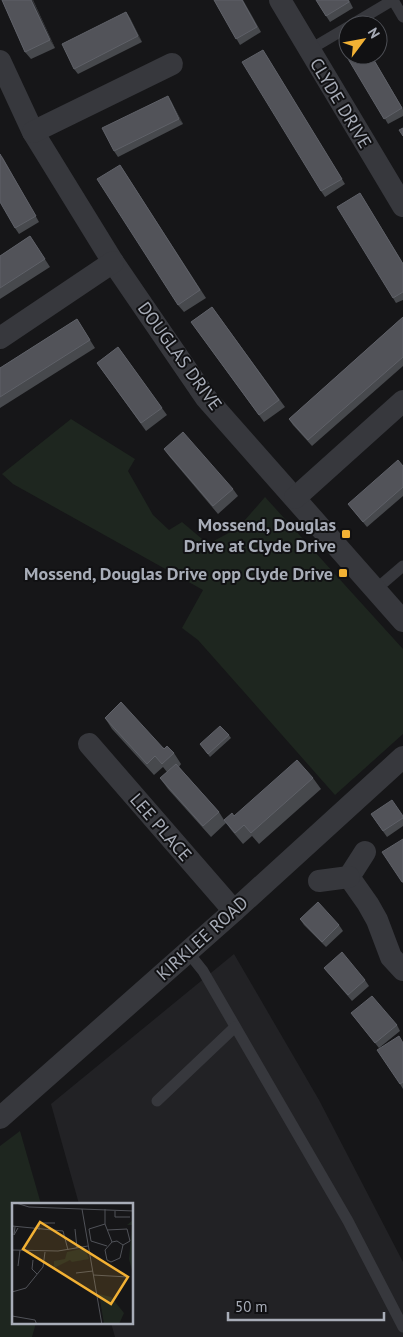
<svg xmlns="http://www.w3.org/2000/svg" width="403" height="1337" font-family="'PT Sans',sans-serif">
  <rect width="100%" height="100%" fill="#161618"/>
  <!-- built -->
  <path fill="#222225" d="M234,954L319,1100L403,1262V1337H115L111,1323H132V1204H79L51,1104Z"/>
  <!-- green -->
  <g fill="#1e261f">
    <path d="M71,419L135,459L128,471L153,515L169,530L182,522L208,544L238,528L265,497L403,649V734L335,795L198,640L182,628L203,590L13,484L2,474Z"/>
    <path d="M20,1131L41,1204H14V1323H36L32,1337H0V1146Z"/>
  </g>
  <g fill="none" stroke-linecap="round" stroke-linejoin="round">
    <!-- service -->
    <g stroke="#37383d" stroke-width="11">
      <path d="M351,25L393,0L403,17"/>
      <path d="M309,50L348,27"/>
      <path d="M375,590L403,566"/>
      <path d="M187,951L203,971L348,1221L403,1327"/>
      <path d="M157,1101L235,1027"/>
    </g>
    <!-- minor -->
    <g stroke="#37383d" stroke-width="22">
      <path d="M280,0L403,206"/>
      <path d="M0,61L33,132L113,262L206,398L403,621"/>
      <path d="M33,132L172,64"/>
      <path d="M0,338L113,262"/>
      <path d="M295,498L403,401"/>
      <path d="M89,744L234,911"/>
      <path d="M365,852L349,877L368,904L377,920L391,957L403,970"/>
      <path d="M319,881L349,877"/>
      <path d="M0,1118L234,911L403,757"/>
    </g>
  </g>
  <!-- wall -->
  <g fill="#47494d">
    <path d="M2,0H33L55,48L31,59L25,52Z"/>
    <path d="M214,0H243L261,32L240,45Z"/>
    <path d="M316,0H349L353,8L330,22Z"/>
    <path d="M126,12L130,18L142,42L78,74L74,69Z"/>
    <path d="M266,55L345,184L325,197L321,191Z"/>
    <path d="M348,55H371L403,109V116L388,124Z"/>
    <path d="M171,101L183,124L118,157L114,151Z"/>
    <path d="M2,156L39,222L19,234L15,228Z"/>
    <path d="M120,165L206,298L184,312L178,305Z"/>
    <path d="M360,193L403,263V300L396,303L393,298Z"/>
    <path d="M30,236L50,267L0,299V256Z"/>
    <path d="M212,307L285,407L264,422L191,322Z"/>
    <path d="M403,317V366L312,446L293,425L289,419Z"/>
    <path d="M77,319L95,348L0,408V368Z"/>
    <path d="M118,347L167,415L146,431L97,363Z"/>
    <path d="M164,449L233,489L238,496L218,514L169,456Z"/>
    <path d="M403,466V496L367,527L348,504Z"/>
    <path d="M105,718L174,753L181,764L179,767L219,812L224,820L234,816L313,778L321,789L259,844L252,836L243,844L232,831L226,823L211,837L168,789L160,778L167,772L163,767L154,775L112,729Z"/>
    <path d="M229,735L231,738L210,757L200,744Z"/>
    <path d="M371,814L403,816V826L387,837Z"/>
    <path d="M300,919L339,925L343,931L326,947L304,925Z"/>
    <path d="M324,968L365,980L369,986L352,1001Z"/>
    <path d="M351,1013L397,1025L400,1031L379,1048Z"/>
    <path d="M403,1042V1089L400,1084Z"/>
  </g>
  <!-- shaded-wall -->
  <g fill="#2f3033">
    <path d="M31,0H33L55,48L50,40Z"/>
    <path d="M126,12L130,18L142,42L138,36Z"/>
    <path d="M371,55L403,109V110Z"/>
    <path d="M168,96L171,101L183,124L179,119Z"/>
  </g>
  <!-- building -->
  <g fill="#525359" stroke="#5f6168">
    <path d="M2,0H31L50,40L25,52Z"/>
    <path d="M214,0H242L257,27L236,39Z"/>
    <path d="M316,0H348L349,2L326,16Z"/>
    <path d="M126,12L138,36L74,69L62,44Z"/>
    <path d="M348,43V55H371L402,108L384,119L341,47Z"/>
    <path d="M263,50L342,179L321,191L242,62Z"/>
    <path d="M168,96L179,119L114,151L102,128Z"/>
    <path d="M403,128V136L399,130Z"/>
    <path d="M0,154L36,216L15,228L0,202Z"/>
    <path d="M120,165L200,290L178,305L97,179Z"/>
    <path d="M360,193L403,264V292L393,298L337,207Z"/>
    <path d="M30,236L45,259L0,288V256Z"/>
    <path d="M212,307L279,400L259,415L191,322Z"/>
    <path d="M403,317V357L308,440L289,419Z"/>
    <path d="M77,319L90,340L0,397V368Z"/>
    <path d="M118,347L162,408L141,423L97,363Z"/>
    <path d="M183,432L233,489L213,506L164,449Z"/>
    <path d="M398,460L403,466V487L363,522L348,504Z"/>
    <path d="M121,702L164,749L167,746L174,753L162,764L155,756L147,764L105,718Z"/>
    <path d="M220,726L229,735L208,754L200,744Z"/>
    <path d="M297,760L313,778L251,833L244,825L235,833L224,820L232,813L234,816Z"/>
    <path d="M176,764L219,812L203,826L160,778Z"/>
    <path d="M392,800L403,816V818L383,831L371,814Z"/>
    <path d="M403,839V882H402L382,852Z"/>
    <path d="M318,902L339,925L322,942L300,919Z"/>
    <path d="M342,952L365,980L348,995L324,968Z"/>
    <path d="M372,996L397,1025L375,1043L351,1013Z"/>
    <path d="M399,1036L403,1043V1082L400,1084L377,1050Z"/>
  </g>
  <!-- markers -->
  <g fill="#f2b134" stroke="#111113" stroke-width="2">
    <rect x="341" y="529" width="10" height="10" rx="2.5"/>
    <rect x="338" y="568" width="10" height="10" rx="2.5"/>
  </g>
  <g text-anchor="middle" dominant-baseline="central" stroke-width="4" stroke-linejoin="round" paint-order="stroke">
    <!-- street labels -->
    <g font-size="18" fill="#a8adb8" stroke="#111113">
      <text transform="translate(341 103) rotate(59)">CLYDE DRIVE</text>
      <text transform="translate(180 356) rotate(54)">DOUGLAS DRIVE</text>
      <text transform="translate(161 827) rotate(49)">LEE PLACE</text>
      <text transform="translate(202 938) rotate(-42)">KIRKLEE ROAD</text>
    </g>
    <!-- poi labels -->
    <g font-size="18" font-weight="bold" fill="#a8adb8" stroke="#111113" text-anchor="end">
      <text x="336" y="524">Mossend, Douglas<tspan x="336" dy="21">Drive at Clyde Drive</tspan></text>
      <text x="333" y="573">Mossend, Douglas Drive opp Clyde Drive</text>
    </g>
  </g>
  <!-- overview -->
  <g transform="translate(12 1203)">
    <rect width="121" height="121" fill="#161618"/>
    <path d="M121,17L122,65L120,67L117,56L120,22H115ZM73,45L77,56L60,59L58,57L42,65V58L53,56L55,49ZM87,91L99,94L112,110L107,121H92Z" fill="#1e261f"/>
    <path fill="none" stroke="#505258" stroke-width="1" d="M4,0L17,4L122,8M70,6L90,122M93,6V21L100,39M103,8V14H118M93,21L77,26L79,38L95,43M0,23L51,28L56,47M3,24L2,32L6,25M63,26L65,45M27,27V20H43M95,27L115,26L118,38L111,42M105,38L111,42L108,55L99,59L95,57L93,47L100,39ZM0,47L46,48L76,43M21,57L20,66L25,71M6,63L8,47M64,70L81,68M81,72L116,74M0,89L14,85L31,64L33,49M0,113L23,117L25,122"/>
    <path fill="#f2b134" fill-opacity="0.15" stroke="#f2b134" stroke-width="2.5" d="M28,19L116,74L99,101L11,46Z"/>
    <rect width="121" height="121" fill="none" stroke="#a8adb8" stroke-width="2.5"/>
  </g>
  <!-- north arrow -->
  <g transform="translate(363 40) rotate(58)"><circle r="24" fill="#111113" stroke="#4d4f55"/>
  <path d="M0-4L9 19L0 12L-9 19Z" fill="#f2b134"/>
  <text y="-8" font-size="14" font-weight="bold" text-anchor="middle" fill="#a8adb8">N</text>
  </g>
  <!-- scale -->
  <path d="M228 1312v8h156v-8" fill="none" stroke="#a8adb8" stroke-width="2.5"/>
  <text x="235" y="1312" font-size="15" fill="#a8adb8" stroke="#111113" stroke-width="4" paint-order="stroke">50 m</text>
</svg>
